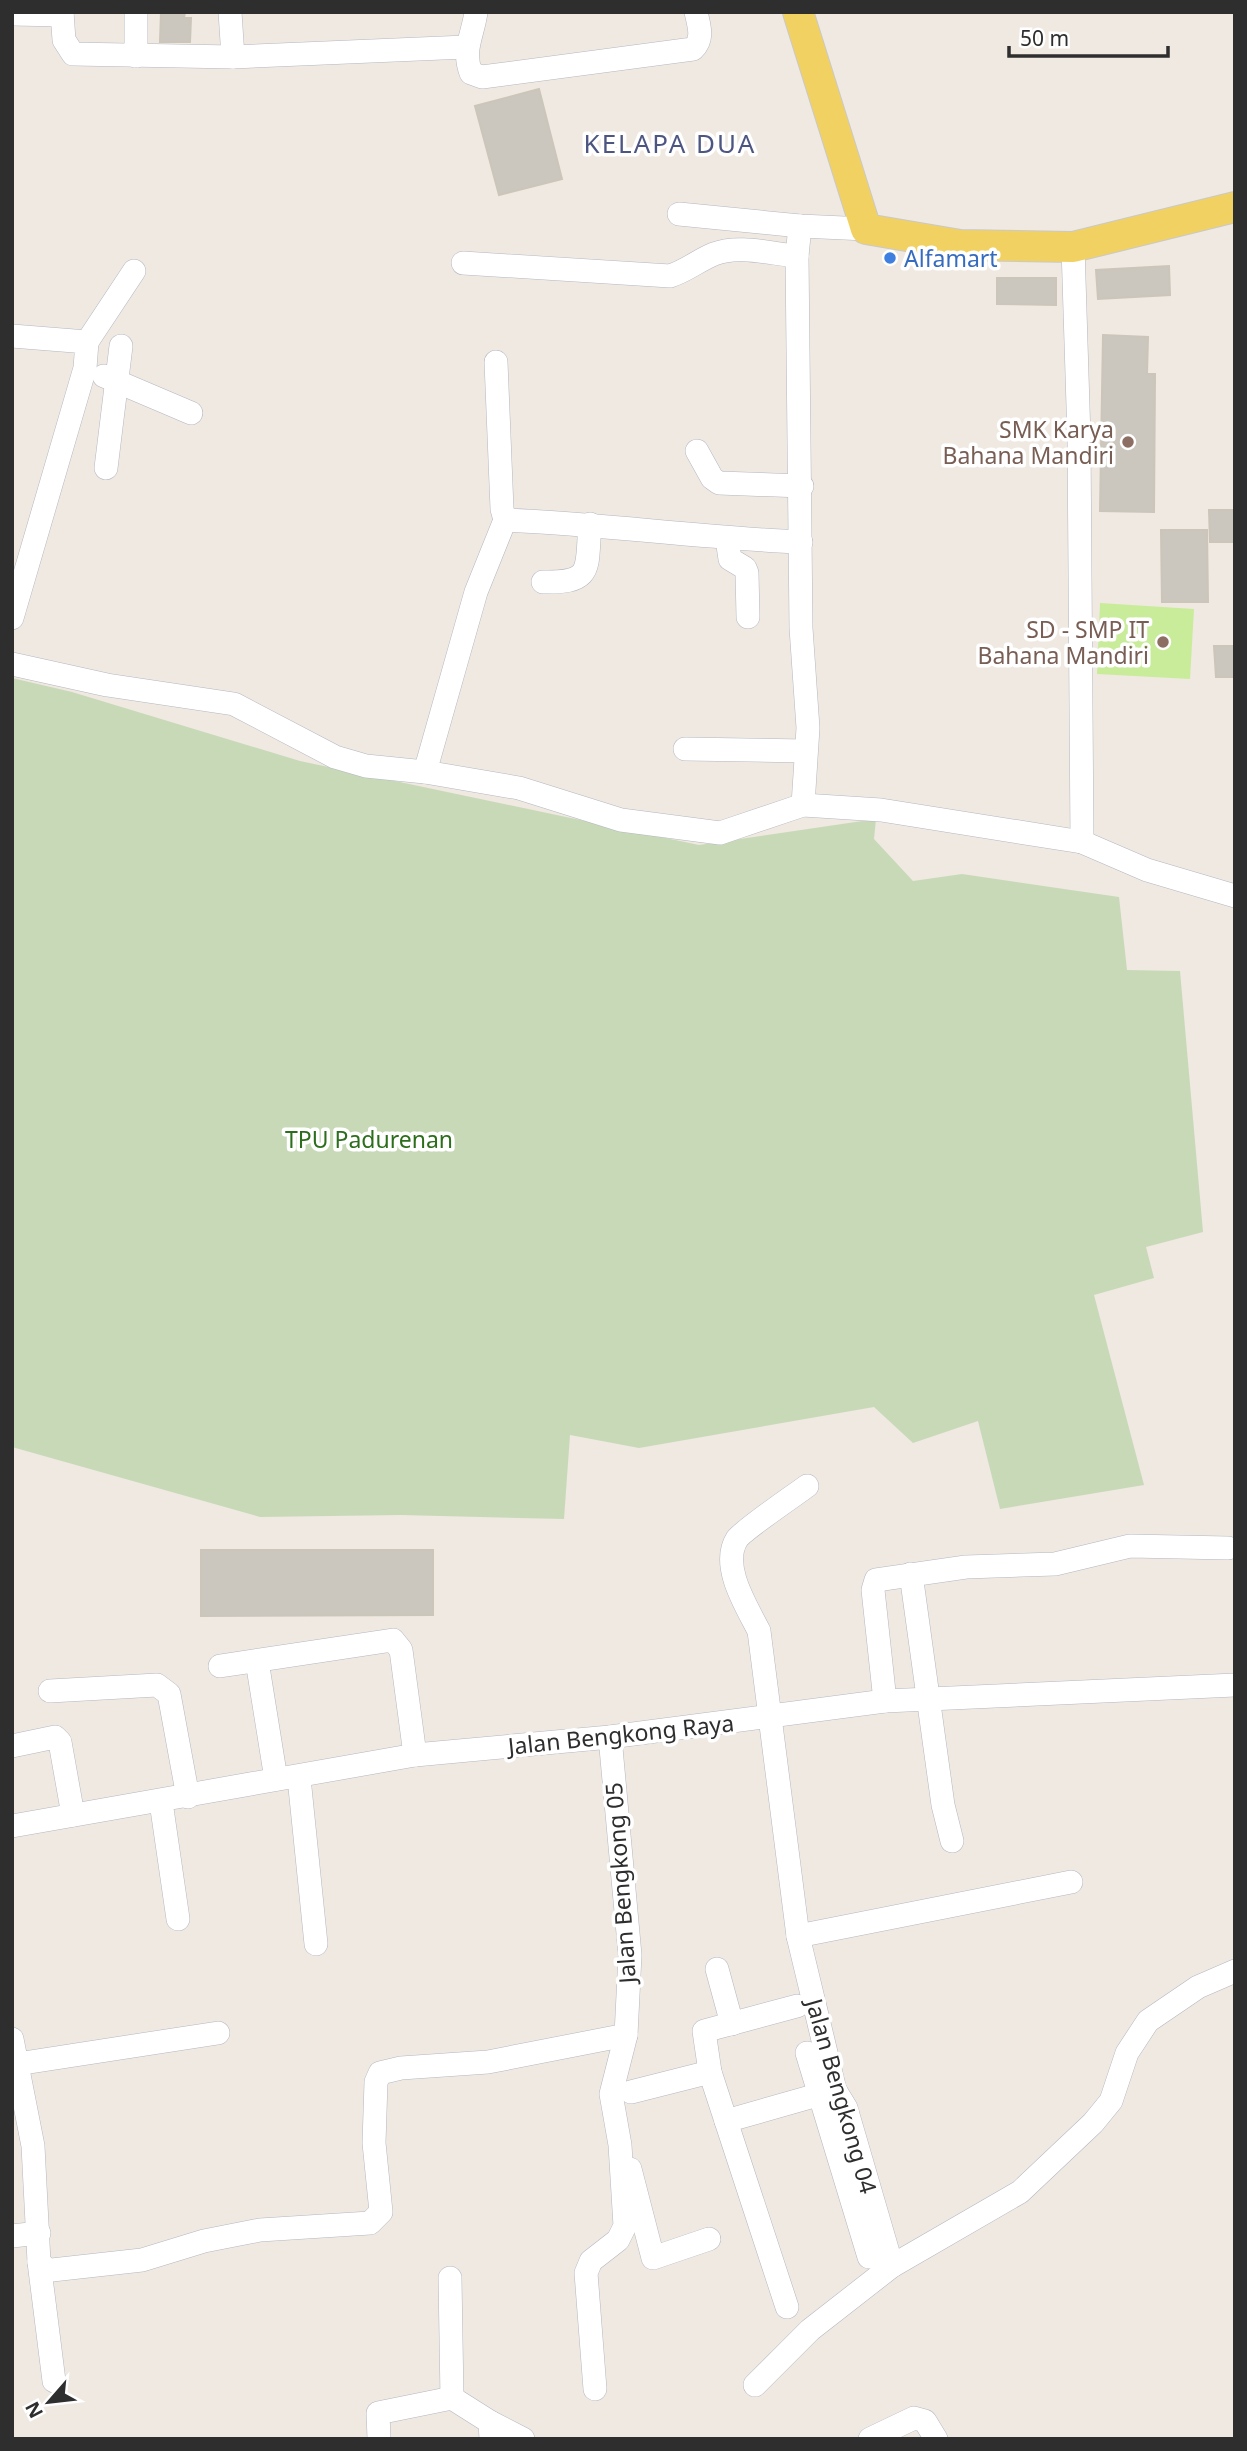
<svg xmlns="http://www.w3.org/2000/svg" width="1247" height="2451" font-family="'Noto Sans',sans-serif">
  <rect width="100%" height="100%" fill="#efe9e1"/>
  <!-- cemetery -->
  <path fill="#c8d9b8" d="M12,678L72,692L300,761L699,845L876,819L874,839L913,881L962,874L1119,897L1127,970L1180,971L1203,1232L1146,1247L1154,1278L1094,1295L1144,1485L1000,1509L978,1421L913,1443L874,1407L639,1448L570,1435L564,1519L401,1515L260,1517L12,1447Z"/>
  <!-- pitch -->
  <path fill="#c9ec9a" d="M1100,603L1194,609L1190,679L1097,674Z"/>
  <!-- building -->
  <g fill="#cbc7bf" stroke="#cbc5ba" stroke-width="2">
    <path d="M161,12H185L184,18H191L190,42H160Z"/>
    <path d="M539,89L562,179L499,195L475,106Z"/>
    <path d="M1169,266L1170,295L1098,299L1096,270Z"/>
    <path d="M997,278H1056V305L997,304Z"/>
    <path d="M1103,335L1148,337L1147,374H1155L1154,512L1100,511Z"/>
    <path d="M1209,510H1235V542H1210Z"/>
    <path d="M1161,530H1207L1208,602H1162Z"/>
    <path d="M1214,646H1235V677H1216Z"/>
    <path d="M201,1550H433V1615L201,1616Z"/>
  </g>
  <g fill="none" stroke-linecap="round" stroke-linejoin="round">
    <defs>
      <g id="minor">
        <path d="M62,12L64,40L73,54L233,57L466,47"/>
        <path d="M136,12V56"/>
        <path d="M230,12L233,57"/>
        <path d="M476,12C473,35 462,50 471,73L482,77L693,49C704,39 699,26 696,12"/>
        <path d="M12,14L62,15"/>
        <path d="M679,214L800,226L866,229"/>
        <path d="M800,226L797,256L801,628L808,728L803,805"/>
        <path d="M1073,247L1079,438L1082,842"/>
        <path d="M463,263L670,276C686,271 699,260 714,254C738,244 772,254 797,256"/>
        <path d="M12,336L87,342L85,368L12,618"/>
        <path d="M87,342L134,271"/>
        <path d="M496,362L502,509L505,520C604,524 702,538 801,542"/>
        <path d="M104,376L191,413"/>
        <path d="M697,451L712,478L719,483L802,486"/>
        <path d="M106,468L121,346"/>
        <path d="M727,539L730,559L745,568L747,573L748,617"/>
        <path d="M543,582C595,583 586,568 590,524"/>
        <path d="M12,664L107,685L234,704L335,757L366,766L425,772L519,788L621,820L720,833L803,805L881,810L1082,842L1147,870L1235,896"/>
        <path d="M685,749L805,751"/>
        <path d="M425,772L476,592L505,520"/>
        <path d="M807,1486C795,1495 743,1530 737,1539C720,1566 747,1607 759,1631L798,1936L835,2090L846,2108L892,2266"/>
        <path d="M911,1574L943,1805L952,1841"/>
        <path d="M257,1661L276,1779"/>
        <path d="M220,1666L393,1640L401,1650L415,1755"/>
        <path d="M50,1691L157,1685L169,1694L188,1797"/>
        <path d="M885,1701L873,1590L876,1580L966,1567L1055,1564L1130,1546L1228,1548"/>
        <path d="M12,1746L55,1737L60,1742L73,1815"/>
        <path d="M299,1778L316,1944"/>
        <path d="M161,1802L178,1919"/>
        <path d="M12,1826L415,1755L610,1737L885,1701L1235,1685"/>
        <path d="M798,1936L1071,1882"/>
        <path d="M717,1969L732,2024"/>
        <path d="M797,2006L704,2031L710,2072L726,2121L835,2090"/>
        <path d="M12,2039L33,2146L39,2262L54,2381"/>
        <path d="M807,2053L869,2257"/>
        <path d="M17,2064L218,2033"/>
        <path d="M631,2092L710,2072"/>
        <path d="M726,2121L787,2307"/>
        <path d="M630,2169L653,2258L709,2239"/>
        <path d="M12,2236L39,2233"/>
        <path d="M39,2262L47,2270H52L142,2260L204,2241L260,2230L370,2223L381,2212L374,2143L376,2082L380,2073L401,2068L488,2062L626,2035"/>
        <path d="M450,2278L452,2398"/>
        <path d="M755,2385L810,2330L892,2266L1020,2192L1093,2123L1111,2101L1127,2053L1148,2021L1198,1987L1235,1971"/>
        <path d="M595,2389L586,2273L591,2261L618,2240L625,2226L620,2145L611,2094L626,2035L630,1955L610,1737"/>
        <path d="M490,2422L523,2439"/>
        <path d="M379,2439L378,2413L452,2398L490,2422L491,2439"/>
        <path d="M870,2439L914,2418L925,2421L936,2439"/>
      </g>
      <path id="major" d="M798,12L866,229L960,245L1073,247L1235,207"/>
    </defs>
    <!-- minor casing -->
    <use href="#minor" stroke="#b4b7c1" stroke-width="24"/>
    <!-- major casing -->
    <use href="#major" stroke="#c9c9c9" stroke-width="32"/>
    <!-- minor -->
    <use href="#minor" stroke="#fff" stroke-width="23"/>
    <!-- major -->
    <use href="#major" stroke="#f2d163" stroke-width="30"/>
  </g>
  <!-- markers -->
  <circle fill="#3f7fe0" stroke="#fff" stroke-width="2.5" cx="890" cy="258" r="7"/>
  <g fill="#8d6e63" stroke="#fff" stroke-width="2.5">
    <circle cx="1128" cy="442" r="7"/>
    <circle cx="1163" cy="642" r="7"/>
  </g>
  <g text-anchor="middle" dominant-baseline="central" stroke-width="7" stroke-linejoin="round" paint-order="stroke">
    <!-- shop labels -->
    <g font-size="23" fill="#366cbe" stroke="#fff" text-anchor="start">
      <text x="904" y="258">Alfamart</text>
    </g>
    <!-- education labels -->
    <g font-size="23" fill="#785e54" stroke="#fff" text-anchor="end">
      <text x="1114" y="429">SMK Karya<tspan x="1114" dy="26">Bahana Mandiri</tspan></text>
      <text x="1149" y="629">SD - SMP IT<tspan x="1149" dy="26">Bahana Mandiri</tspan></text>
    </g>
    <!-- park labels -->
    <g font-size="23" fill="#2c6e1b" stroke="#fff">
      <text x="369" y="1139">TPU Padurenan</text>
    </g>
    <!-- street labels -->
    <g font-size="23" fill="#2e2e2e" stroke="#fff">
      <text transform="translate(621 1734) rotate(-6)">Jalan Bengkong Raya</text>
      <text transform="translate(620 1883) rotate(-94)">Jalan Bengkong 05</text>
      <text transform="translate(842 2096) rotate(74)">Jalan Bengkong 04</text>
    </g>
    <!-- quarter labels -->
    <g font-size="26" letter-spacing="2" fill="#4d5680" stroke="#fff">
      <text x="670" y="143">KELAPA DUA</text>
    </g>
  </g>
  <!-- border -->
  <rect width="1247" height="2451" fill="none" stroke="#2e2e2e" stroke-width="28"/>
  <!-- north arrow -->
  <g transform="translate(49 2402) rotate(242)" stroke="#ffffff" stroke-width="5" paint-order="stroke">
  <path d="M0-5L12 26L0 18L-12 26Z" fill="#2e2e2e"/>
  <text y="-10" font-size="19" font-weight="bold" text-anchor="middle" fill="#2e2e2e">N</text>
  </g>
  <!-- scale -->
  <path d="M1009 46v10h159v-10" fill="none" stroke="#2e2e2e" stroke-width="3.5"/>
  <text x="1020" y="46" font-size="21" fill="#2e2e2e" stroke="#ffffff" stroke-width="5" paint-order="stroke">50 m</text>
</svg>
